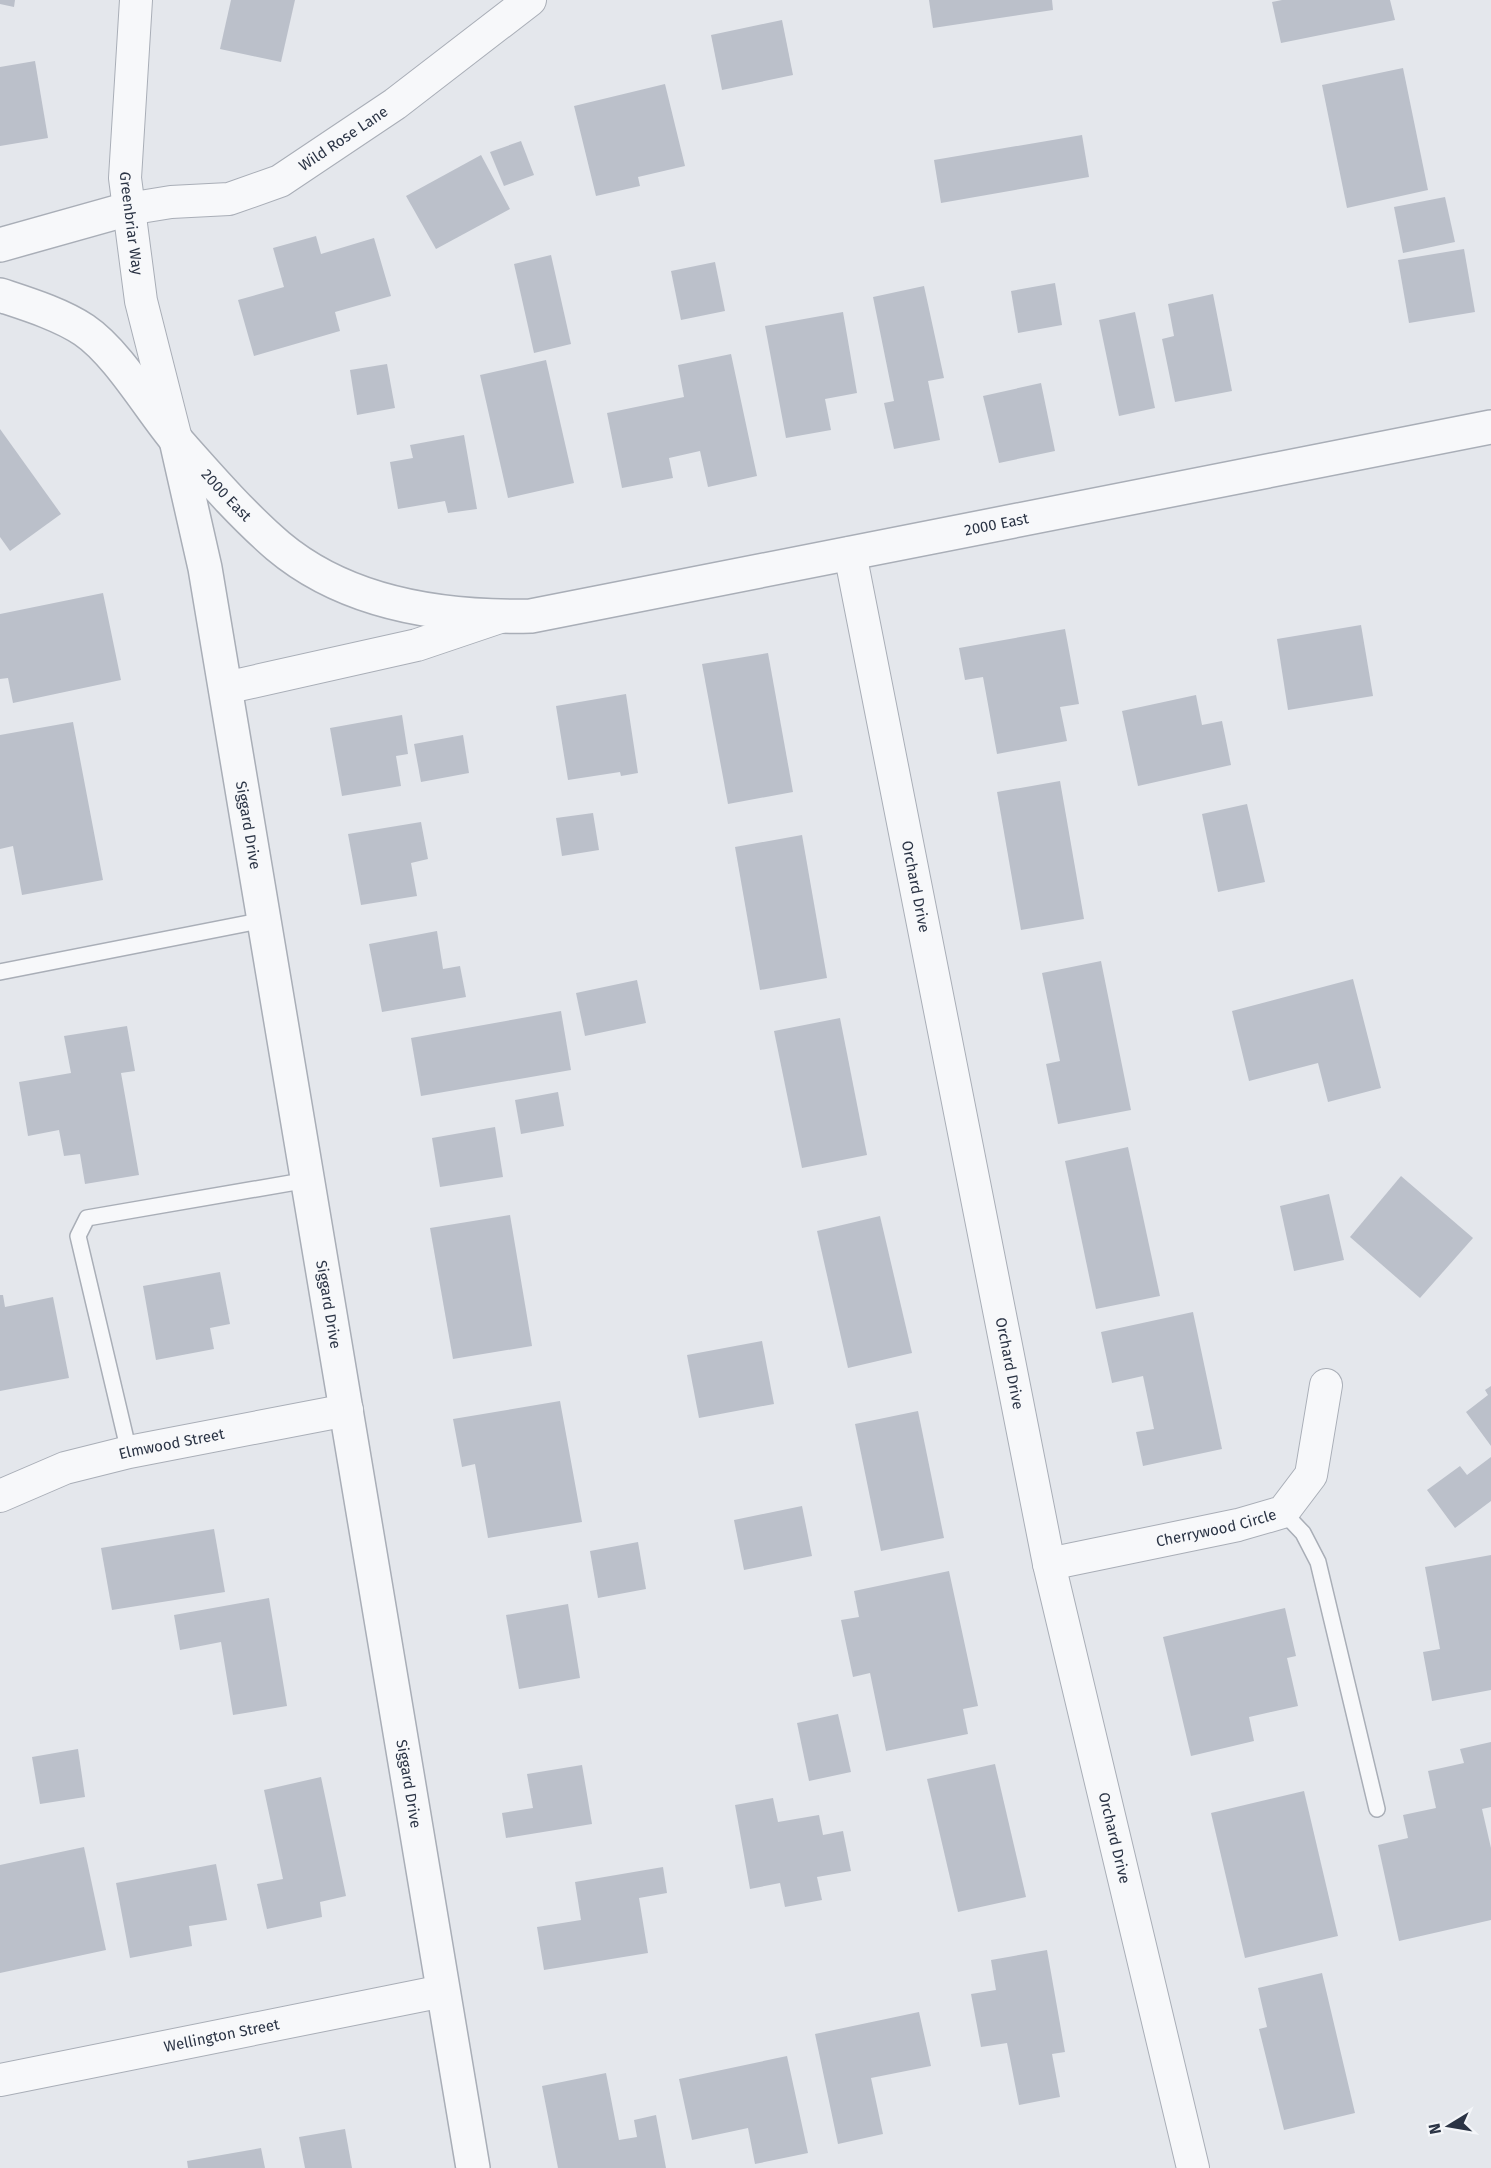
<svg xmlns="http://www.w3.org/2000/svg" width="1491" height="2168" font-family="'Fira Sans',sans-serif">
  <rect width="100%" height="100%" fill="#e4e7ec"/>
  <!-- building -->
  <g fill="#bbc0ca">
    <path d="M0,0H15L14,7L0,4Z"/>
    <path d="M231,0H295L281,62L220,49Z"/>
    <path d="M929,0H1052L1053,10L933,28Z"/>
    <path d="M1282,0H1390L1395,20L1281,43L1272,2Z"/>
    <path d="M782,20L793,75L722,90L711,35Z"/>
    <path d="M35,61L48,138L0,146V67Z"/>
    <path d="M1403,68L1428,190L1347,208L1322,85Z"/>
    <path d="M665,84L685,166L638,177L640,186L596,196L574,106Z"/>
    <path d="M1082,135L1089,177L941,203L934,160Z"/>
    <path d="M521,141L534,175L504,186L490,152Z"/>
    <path d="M481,155L510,209L436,249L406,196Z"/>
    <path d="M1445,197L1455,242L1403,253L1394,207Z"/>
    <path d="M316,236L321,254L374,238L391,296L335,312L340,331L254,356L238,300L284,287L273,248Z"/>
    <path d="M1464,249L1475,312L1409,323L1398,260Z"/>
    <path d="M551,255L571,344L534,353L514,264Z"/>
    <path d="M715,262L725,311L681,320L671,271Z"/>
    <path d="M1055,283L1062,325L1018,333L1011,291Z"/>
    <path d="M924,286L944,378L928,381L940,440L894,449L884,403L894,401L873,297Z"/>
    <path d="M1213,294L1232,391L1175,402L1162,339L1174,336L1168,304Z"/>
    <path d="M843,312L857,393L825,399L831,430L786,438L765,326Z"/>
    <path d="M1135,312L1155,408L1119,416L1099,320Z"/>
    <path d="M731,354L757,476L708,487L700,451L669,458L673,478L622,488L607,413L684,397L678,365Z"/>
    <path d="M546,360L574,483L508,498L480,375Z"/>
    <path d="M387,364L395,408L357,415L350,370Z"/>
    <path d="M1041,383L1055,451L999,463L983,396Z"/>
    <path d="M0,429L61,514L10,551L0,537Z"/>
    <path d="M464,435L477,509L448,513L445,501L398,509L390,462L413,458L410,445Z"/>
    <path d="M103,593L121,680L13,703L8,678L0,679V614Z"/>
    <path d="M1361,625L1373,696L1288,710L1277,639Z"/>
    <path d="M1065,629L1079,704L1060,707L1067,741L997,754L983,677L965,680L959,648Z"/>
    <path d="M768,653L793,792L728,804L702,664Z"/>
    <path d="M626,694L638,773L621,776L620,772L568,780L556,706Z"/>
    <path d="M1196,695L1202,725L1222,721L1231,765L1138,786L1122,711Z"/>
    <path d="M402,715L408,754L396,756L401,786L342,796L330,728Z"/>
    <path d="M73,722L103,880L22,895L13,846L0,849V735Z"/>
    <path d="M463,735L469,773L421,782L414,744Z"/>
    <path d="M1060,781L1084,919L1021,930L997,792Z"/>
    <path d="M1247,804L1265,882L1218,892L1202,814Z"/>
    <path d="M593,813L599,850L562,856L556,818Z"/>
    <path d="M421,822L428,859L411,863L417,896L361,905L348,834Z"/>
    <path d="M802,835L827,978L760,990L735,847Z"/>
    <path d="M437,931L443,969L460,966L466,997L382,1012L369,944Z"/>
    <path d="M1101,961L1131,1110L1058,1124L1046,1064L1060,1061L1042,973Z"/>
    <path d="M1353,979L1381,1088L1328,1102L1318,1063L1249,1081L1232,1011Z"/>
    <path d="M637,980L646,1023L585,1036L576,993Z"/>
    <path d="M561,1011L571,1070L421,1096L411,1038Z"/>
    <path d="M840,1018L867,1155L802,1168L774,1031Z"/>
    <path d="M127,1026L135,1071L121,1073L139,1175L85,1184L80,1154L64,1156L59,1130L28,1136L19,1082L71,1073L64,1036Z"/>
    <path d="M558,1092L564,1126L521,1134L515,1100Z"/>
    <path d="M495,1127L503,1177L440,1187L432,1138Z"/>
    <path d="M1128,1147L1160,1296L1096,1309L1065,1161Z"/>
    <path d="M1401,1176L1473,1238L1420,1298L1350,1237Z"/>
    <path d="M1329,1194L1344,1260L1294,1271L1280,1206Z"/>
    <path d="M510,1215L532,1346L453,1359L430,1228Z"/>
    <path d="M880,1216L912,1353L848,1368L817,1231Z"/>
    <path d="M220,1272L230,1324L210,1328L214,1349L156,1360L143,1286Z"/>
    <path d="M0,1295H3L5,1307L53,1297L69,1378L0,1391Z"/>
    <path d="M1193,1312L1222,1449L1143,1466L1136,1432L1154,1429L1143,1376L1112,1383L1101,1332Z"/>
    <path d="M762,1341L774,1404L699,1418L687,1355Z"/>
    <path d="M1491,1386V1446L1466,1412L1488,1395L1485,1390Z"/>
    <path d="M560,1401L582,1522L488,1538L475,1464L462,1467L453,1419Z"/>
    <path d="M918,1411L944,1538L881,1551L855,1424Z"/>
    <path d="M1491,1457V1501L1455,1528L1427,1490L1460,1466L1467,1475Z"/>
    <path d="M802,1506L812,1556L744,1570L734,1520Z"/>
    <path d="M214,1529L225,1592L112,1610L101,1548Z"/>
    <path d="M638,1542L646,1589L598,1598L590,1551Z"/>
    <path d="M1491,1555V1690L1432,1701L1423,1652L1440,1649L1425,1567Z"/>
    <path d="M949,1571L978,1706L963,1709L968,1734L886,1751L870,1673L853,1677L841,1620L859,1617L854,1591Z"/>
    <path d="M269,1598L287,1706L233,1715L221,1642L180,1650L174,1615Z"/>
    <path d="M568,1604L580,1678L519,1689L506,1615Z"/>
    <path d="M1285,1608L1296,1656L1287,1658L1298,1706L1249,1717L1254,1741L1191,1756L1163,1637Z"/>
    <path d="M838,1714L851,1772L809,1781L797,1723Z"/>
    <path d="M1491,1742V1807L1482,1809L1491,1848V1920L1399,1941L1378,1845L1408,1838L1403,1815L1436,1808L1428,1771L1464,1763L1460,1749Z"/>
    <path d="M78,1749L85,1797L40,1804L32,1757Z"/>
    <path d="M995,1764L1026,1897L958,1912L927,1779Z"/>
    <path d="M582,1765L592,1824L506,1838L502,1813L533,1808L527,1774Z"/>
    <path d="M321,1777L346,1896L320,1902L322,1917L267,1929L257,1884L283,1879L264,1790Z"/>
    <path d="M1304,1791L1338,1936L1245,1958L1211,1813Z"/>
    <path d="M773,1798L778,1822L819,1815L823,1835L843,1831L851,1871L817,1877L822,1900L785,1907L780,1883L750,1889L735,1805Z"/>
    <path d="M84,1847L106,1950L0,1973V1865Z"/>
    <path d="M216,1864L227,1920L189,1926L192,1946L130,1958L116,1883Z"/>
    <path d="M663,1867L667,1893L639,1898L648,1953L544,1970L537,1927L581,1920L575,1882Z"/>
    <path d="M1047,1950L1065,2052L1052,2054L1060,2097L1019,2105L1007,2043L981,2047L971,1994L996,1990L991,1960Z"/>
    <path d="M1322,1973L1355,2113L1284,2130L1259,2029L1267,2027L1258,1988Z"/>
    <path d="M919,2012L931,2066L871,2078L883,2134L838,2144L815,2034Z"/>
    <path d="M787,2056L808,2153L755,2164L748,2128L692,2140L679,2079Z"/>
    <path d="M606,2073L619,2140L637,2137L634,2120L656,2115L666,2168H558L542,2086Z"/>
    <path d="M345,2129L352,2168H305L299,2137Z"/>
    <path d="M261,2148L265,2168H188L187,2161Z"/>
  </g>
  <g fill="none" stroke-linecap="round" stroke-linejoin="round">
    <defs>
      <g id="service">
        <path d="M0,972L264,920"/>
        <path d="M129,1452L78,1236L87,1218L308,1180"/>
        <path d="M1283,1512L1303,1533L1318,1562L1377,1809"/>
      </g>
      <g id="minor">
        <path id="s1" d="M136,0L125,178L141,301L176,439"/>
        <path id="s2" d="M128,209L171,202L229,199L280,181L395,104L530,0"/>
        <path id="s3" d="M850,553L1049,1564L1193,2168"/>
        <path d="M225,688L417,645L500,617"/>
        <path id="s4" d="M0,1496L65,1468L129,1452L347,1410"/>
        <path id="s5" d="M1049,1564L1238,1525L1283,1512L1311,1475L1326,1385"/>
        <path id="s6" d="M0,2080L443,1991"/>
      </g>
      <g id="tertiary">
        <path d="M0,245L128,209"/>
        <path id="s7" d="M0,295C27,304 60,314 84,330C118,353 150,409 177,441C209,477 242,515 278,546C347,604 444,618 531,616L1491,427"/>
        <path id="s8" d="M176,440L205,568L473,2168"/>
      </g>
    </defs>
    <!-- service casing -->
    <use href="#service" stroke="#a9aeb7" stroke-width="18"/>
    <!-- minor casing -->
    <use href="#minor" stroke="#a9aeb7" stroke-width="34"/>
    <!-- tertiary casing -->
    <use href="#tertiary" stroke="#a9aeb7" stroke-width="36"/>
    <!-- service -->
    <use href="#service" stroke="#f7f8fa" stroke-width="15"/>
    <!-- minor -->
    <use href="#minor" stroke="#f7f8fa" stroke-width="32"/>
    <!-- tertiary -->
    <use href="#tertiary" stroke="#f7f8fa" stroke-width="33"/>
  </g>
  <g text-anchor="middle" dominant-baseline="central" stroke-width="6" stroke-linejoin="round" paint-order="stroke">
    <!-- street labels -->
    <g font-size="15" fill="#2b3445" stroke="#f4f6f9">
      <text stroke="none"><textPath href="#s2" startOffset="232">Wild Rose Lane</textPath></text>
      <text stroke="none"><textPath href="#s1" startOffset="224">Greenbriar Way</textPath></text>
      <text stroke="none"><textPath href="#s7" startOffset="310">2000 East</textPath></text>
      <text stroke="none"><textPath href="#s7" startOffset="1125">2000 East</textPath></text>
      <text stroke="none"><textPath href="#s8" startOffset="392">Siggard Drive</textPath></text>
      <text stroke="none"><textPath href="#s3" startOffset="340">Orchard Drive</textPath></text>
      <text stroke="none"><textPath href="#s8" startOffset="878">Siggard Drive</textPath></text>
      <text stroke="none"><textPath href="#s3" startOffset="826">Orchard Drive</textPath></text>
      <text stroke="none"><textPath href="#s4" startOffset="180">Elmwood Street</textPath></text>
      <text stroke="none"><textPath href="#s5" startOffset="171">Cherrywood Circle</textPath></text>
      <text stroke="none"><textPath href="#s8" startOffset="1364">Siggard Drive</textPath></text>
      <text stroke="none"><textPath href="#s3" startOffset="1312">Orchard Drive</textPath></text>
      <text stroke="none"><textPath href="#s6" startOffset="226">Wellington Street</textPath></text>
    </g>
  </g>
  <!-- north arrow -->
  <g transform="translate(1449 2126) rotate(259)" stroke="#f4f6f9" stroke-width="4.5" paint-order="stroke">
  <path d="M0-4.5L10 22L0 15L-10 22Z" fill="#2b3445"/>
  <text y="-9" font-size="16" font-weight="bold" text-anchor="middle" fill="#2b3445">N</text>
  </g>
</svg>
